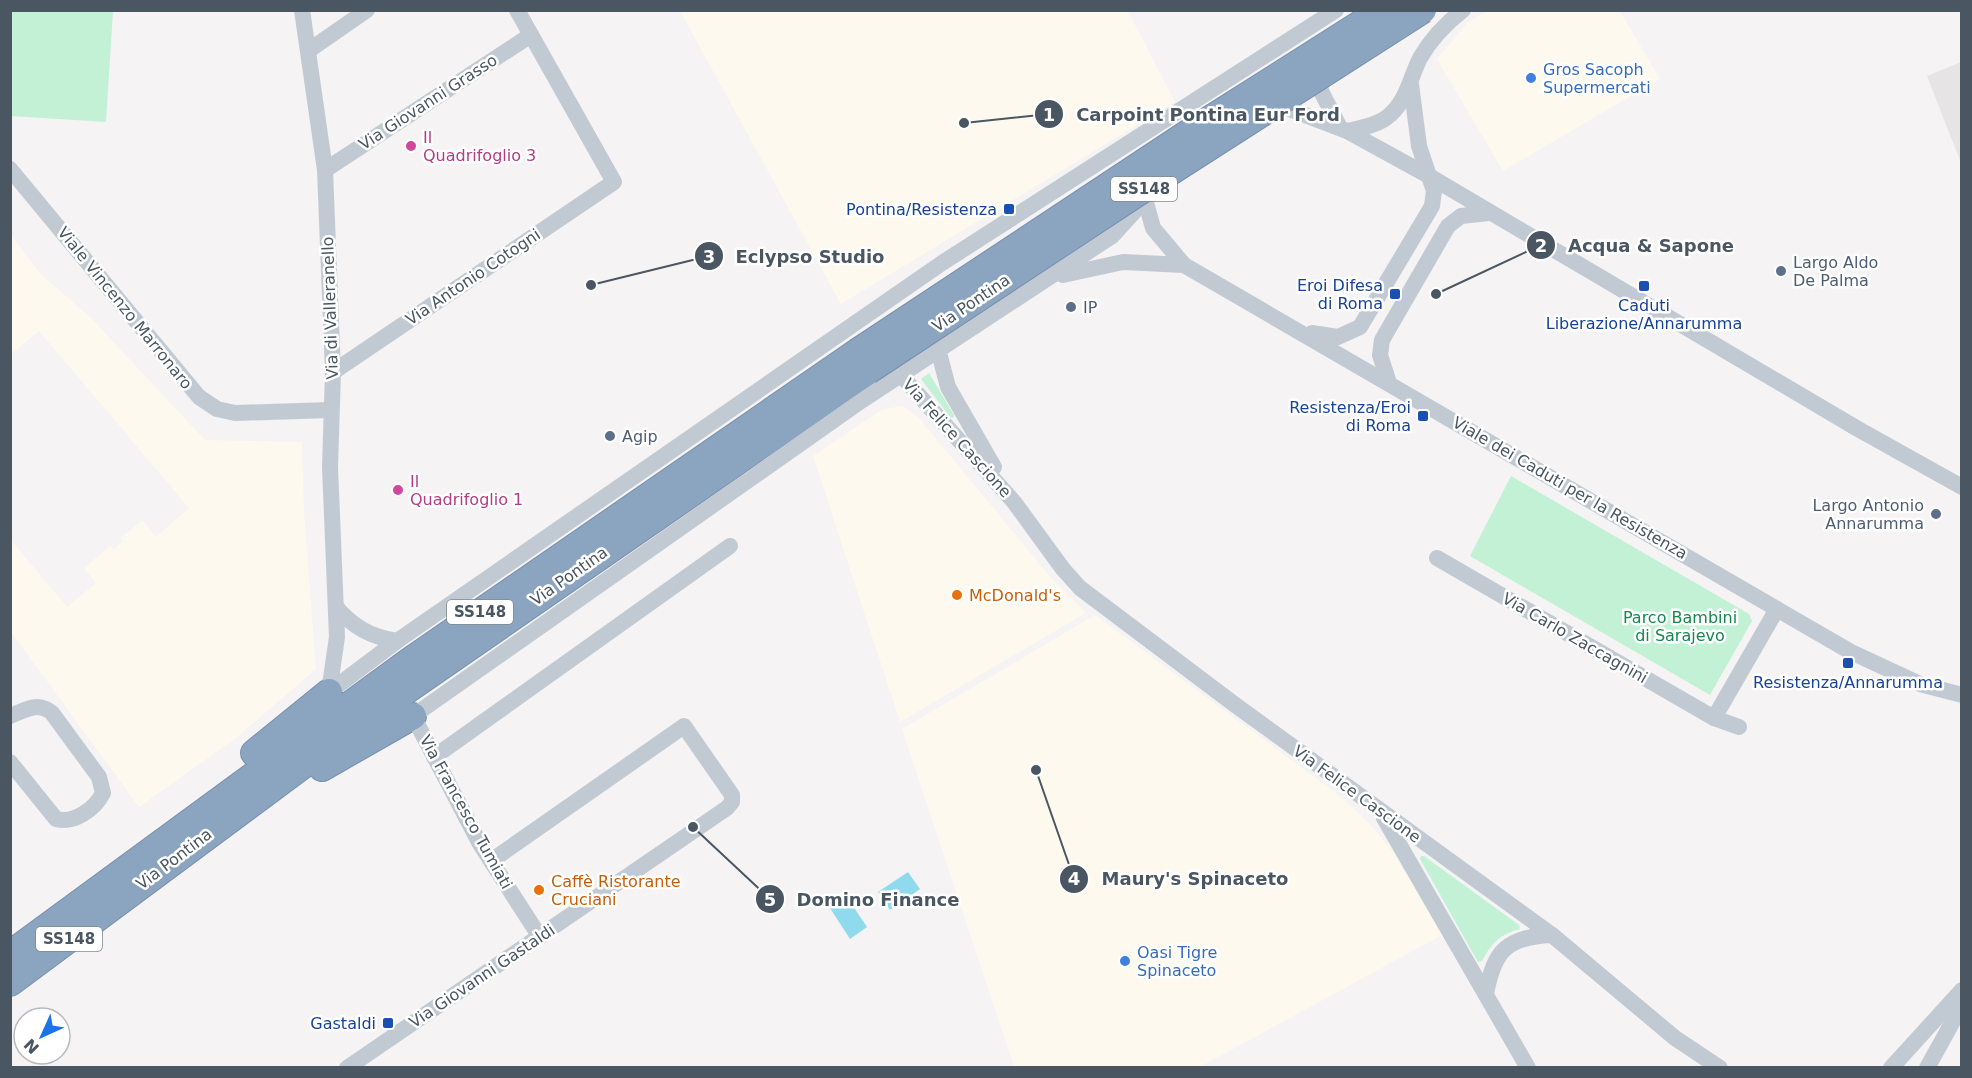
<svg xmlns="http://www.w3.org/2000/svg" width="1972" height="1078" font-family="'DejaVu Sans',sans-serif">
  <rect width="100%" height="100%" fill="#f5f3f3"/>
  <!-- commercial -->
  <g fill="#fdf9ef">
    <path d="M680,11H1128L1175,102L841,304Z"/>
    <path d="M1487,11H1620L1660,79L1503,171L1437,59L1468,22Z"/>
    <path d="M11,235L39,272L92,319L205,440L302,442L304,512L316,669L235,739L139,807L11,632V540L67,607L96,583L84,568L110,546L114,549L123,541L121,538L142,520L156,537L189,508L39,331L11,354Z"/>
    <path d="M903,406L919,418L1052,579L1086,613L900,722L813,456L883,409Z"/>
    <path d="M1095,615L1339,795L1369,823L1394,853L1442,935L1200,1067H1014L902,729Z"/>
  </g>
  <!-- education -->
  <path fill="#e6e4e5" d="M1961,62V163L1927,76Z"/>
  <!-- green -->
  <g fill="#c3f1d5">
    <path d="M10,11H113L106,122L11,116Z"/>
    <path d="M929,373L954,415V417L951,418L921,379Z"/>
    <path d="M1511,476L1749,614L1752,621L1710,695L1470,556Z"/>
    <path d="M1424,856L1519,925L1520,929C1500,934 1491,944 1482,961L1478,962L1420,859L1421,856Z"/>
  </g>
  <!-- water -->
  <g fill="#90daee">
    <path d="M908,872L920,889L890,910L878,892Z"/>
    <path d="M847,897L867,927L850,939L830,908Z"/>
  </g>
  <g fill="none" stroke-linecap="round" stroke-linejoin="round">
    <defs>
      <g id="highway">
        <path d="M254,753L329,692"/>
        <path d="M322,768L413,716"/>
        <path d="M10,954L408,662L857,352"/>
        <path d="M10,983L364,720L868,371"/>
      </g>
    </defs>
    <!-- highway casing -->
    <use href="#highway" stroke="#7690ad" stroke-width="28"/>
    <!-- minor -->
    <g stroke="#c1cad2" stroke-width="16">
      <path d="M302,10L325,170L333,372L330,467L337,637L329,692"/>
      <path d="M308,51L367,10"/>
      <path d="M1314,69L1322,93L1340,128"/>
      <path d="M1271,102L1347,131L1429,176L1858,429L1962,487"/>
      <path d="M1347,131C1360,128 1375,126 1386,118C1406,104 1410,78 1420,58C1431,39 1445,24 1463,10"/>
      <path d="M10,169L199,397L217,409L235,413L330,410"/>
      <path d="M325,170L531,35"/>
      <path d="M1143,192L1153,228L1184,265"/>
      <path d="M1063,275L1123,262L1184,265L1851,652L1920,684L1962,695"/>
      <path d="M1312,333L1338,337L1360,327L1432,206L1434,191L1419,146L1411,84"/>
      <path d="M938,349L948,387L994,467"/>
      <path d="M333,372L614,182L517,10"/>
      <path d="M900,374L1014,502L1063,569L1080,588L1234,704L1552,935L1675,1038L1720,1068"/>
      <path d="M1389,383L1380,355L1382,340L1448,226L1461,216L1489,213"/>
      <path d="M1437,558L1714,718L1739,727"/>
      <path d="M336,607C353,627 371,637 397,641"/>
      <path d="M329,692L397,641L942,263L1336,10"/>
      <path d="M10,716C26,710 37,701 52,713L99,777L103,793C95,809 74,824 56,819L10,762"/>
      <path d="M1714,718L1777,609"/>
      <path d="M434,757L730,546"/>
      <path d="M1384,818L1528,1068"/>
      <path d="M540,937L480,844L413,716L861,401L1112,236L1134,212L1143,192"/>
      <path d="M1486,994C1494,950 1507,937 1552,935"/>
      <path d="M347,1068L727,808L732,802V795L684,726L491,861"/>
      <path d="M1891,1068L1962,990"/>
      <path d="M1927,1068L1962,1005"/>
    </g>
    <!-- highway -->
    <use href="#highway" stroke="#8ba5c1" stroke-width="26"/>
    <defs>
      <g id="highway-bridge">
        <path d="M857,352L1188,133L1382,10"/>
        <path d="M868,371L1133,196L1423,10"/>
      </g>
    </defs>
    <!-- highway-bridge casing -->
    <use href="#highway-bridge" stroke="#7690ad" stroke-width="28" stroke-linecap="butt"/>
    <!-- highway-bridge -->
    <use href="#highway-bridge" stroke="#8ba5c1" stroke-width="26"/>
  </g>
  <!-- markers -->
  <g fill="#3f7fe0" stroke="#fff" stroke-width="2">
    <circle cx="1531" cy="78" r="6"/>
    <circle cx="1125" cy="961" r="6"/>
  </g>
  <g fill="#d1479c" stroke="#fff" stroke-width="2">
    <circle cx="411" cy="146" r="6"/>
    <circle cx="398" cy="490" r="6"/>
  </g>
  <g fill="#1a4fb4" stroke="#fff" stroke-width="2">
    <rect x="1003" y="203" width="12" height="12" rx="3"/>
    <rect x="1638" y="280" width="12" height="12" rx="3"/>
    <rect x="1389" y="288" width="12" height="12" rx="3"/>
    <rect x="1417" y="410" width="12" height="12" rx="3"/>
    <rect x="1842" y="657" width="12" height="12" rx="3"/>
    <rect x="382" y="1017" width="12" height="12" rx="3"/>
  </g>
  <g fill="#5c6f8a" stroke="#fff" stroke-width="2">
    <circle cx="1781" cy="271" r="6"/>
    <circle cx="1071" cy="307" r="6"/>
    <circle cx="610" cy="436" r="6"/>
    <circle cx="1936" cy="514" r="6"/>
  </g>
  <g fill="#e8710a" stroke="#fff" stroke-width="2">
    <circle cx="957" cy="595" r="6"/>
    <circle cx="539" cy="890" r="6"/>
  </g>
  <g text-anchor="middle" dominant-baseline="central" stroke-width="5" stroke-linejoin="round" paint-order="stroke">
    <!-- shield labels -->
    <g fill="#fff" stroke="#808990" stroke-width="1.5">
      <rect x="1111" y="177" width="66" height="24" rx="4.5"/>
      <rect x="447" y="600" width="66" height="24" rx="4.5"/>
      <rect x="36" y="927" width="66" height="24" rx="4.5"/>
    </g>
    <g font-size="15" font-weight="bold" fill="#4a5661">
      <text x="1144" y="189">SS148</text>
      <text x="480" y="612">SS148</text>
      <text x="69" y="939">SS148</text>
    </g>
    <!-- shop labels -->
    <g font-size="16" fill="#366cbe" stroke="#fff" text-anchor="start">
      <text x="1543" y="69">Gros Sacoph<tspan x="1543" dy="18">Supermercati</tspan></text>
      <text x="1137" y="952">Oasi Tigre<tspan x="1137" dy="18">Spinaceto</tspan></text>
    </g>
    <!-- street labels -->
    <g font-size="16" fill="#4a5661" stroke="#fff">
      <text transform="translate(428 102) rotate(-33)">Via Giovanni Grasso</text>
      <text transform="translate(473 277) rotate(-34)">Via Antonio Cotogni</text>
      <text transform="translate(971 303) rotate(-34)">Via Pontina</text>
      <text transform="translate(125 308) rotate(51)">Viale Vincenzo Marronaro</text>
      <text transform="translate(330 308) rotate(-92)">Via di Valleranello</text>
      <text transform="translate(957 438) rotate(48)">Via Felice Cascione</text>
      <text transform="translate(1570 488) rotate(30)">Viale dei Caduti per la Resistenza</text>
      <text transform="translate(569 576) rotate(-35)">Via Pontina</text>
      <text transform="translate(1575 638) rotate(30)">Via Carlo Zaccagnini</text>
      <text transform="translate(1357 794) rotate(36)">Via Felice Cascione</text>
      <text transform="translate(466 812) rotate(61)">Via Francesco Tumiati</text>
      <text transform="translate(174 859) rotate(-37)">Via Pontina</text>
      <text transform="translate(482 976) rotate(-34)">Via Giovanni Gastaldi</text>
    </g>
    <!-- hotel labels -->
    <g font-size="16" fill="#b23c85" stroke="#fff" text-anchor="start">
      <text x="423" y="137">Il<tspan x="423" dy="18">Quadrifoglio 3</tspan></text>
      <text x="410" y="481">Il<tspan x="410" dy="18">Quadrifoglio 1</tspan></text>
    </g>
    <!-- transit labels -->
    <g font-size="16" fill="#164399" stroke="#fff" text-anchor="end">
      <text x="997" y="209">Pontina/Resistenza</text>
      <text x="1383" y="285">Eroi Difesa<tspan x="1383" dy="18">di Roma</tspan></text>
      <text x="1644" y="305" text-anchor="middle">Caduti<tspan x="1644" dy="18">Liberazione/Annarumma</tspan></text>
      <text x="1411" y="407">Resistenza/Eroi<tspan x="1411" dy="18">di Roma</tspan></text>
      <text x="1848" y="682" text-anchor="middle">Resistenza/Annarumma</text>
      <text x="376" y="1023">Gastaldi</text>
    </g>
    <!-- service labels -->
    <g font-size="16" fill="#4e5e75" stroke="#fff" text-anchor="start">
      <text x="1793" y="262">Largo Aldo<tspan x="1793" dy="18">De Palma</tspan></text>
      <text x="1083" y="307">IP</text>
      <text x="622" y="436">Agip</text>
      <text x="1924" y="505" text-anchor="end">Largo Antonio<tspan x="1924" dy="18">Annarumma</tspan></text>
    </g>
    <!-- food labels -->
    <g font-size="16" fill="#c56008" stroke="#fff" text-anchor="start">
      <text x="969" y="595">McDonald's</text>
      <text x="551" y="881">Caffè Ristorante<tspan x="551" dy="18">Cruciani</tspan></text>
    </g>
    <!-- park labels -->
    <g font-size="16" fill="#17864f" stroke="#fff">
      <text x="1680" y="617">Parco Bambini<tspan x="1680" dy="18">di Sarajevo</tspan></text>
    </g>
  </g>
  <!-- callouts -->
  <path fill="none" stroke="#4a5661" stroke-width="2" d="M964 123L1049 114M1436 294L1541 245M591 285L709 256M1036 770L1074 879M693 827L770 899"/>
  <g fill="#4a5661" stroke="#fff" stroke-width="2">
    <circle cx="964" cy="123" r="6"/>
    <circle cx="1436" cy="294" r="6"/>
    <circle cx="591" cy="285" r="6"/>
    <circle cx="1036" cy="770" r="6"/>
    <circle cx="693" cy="827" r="6"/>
    <circle cx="1049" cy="114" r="15"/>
    <circle cx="1541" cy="245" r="15"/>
    <circle cx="709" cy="256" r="15"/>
    <circle cx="1074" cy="879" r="15"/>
    <circle cx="770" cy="899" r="15"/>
  </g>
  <g font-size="18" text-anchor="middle" font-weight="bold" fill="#fff">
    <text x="1049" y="121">1</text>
    <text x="1541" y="252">2</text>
    <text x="709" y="263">3</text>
    <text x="1074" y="885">4</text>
    <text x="770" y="906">5</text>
  </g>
  <g font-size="18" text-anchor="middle" font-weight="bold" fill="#4a5661" stroke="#fff" stroke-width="5" stroke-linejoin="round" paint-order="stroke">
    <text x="1208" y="121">Carpoint Pontina Eur Ford</text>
    <text x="1651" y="252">Acqua &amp; Sapone</text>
    <text x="810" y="263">Eclypso Studio</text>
    <text x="1195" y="885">Maury's Spinaceto</text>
    <text x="878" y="906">Domino Finance</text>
  </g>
  <!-- border -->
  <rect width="1972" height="1078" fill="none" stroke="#4a5661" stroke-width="24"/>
  <!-- north arrow -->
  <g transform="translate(42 1036) rotate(225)"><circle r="28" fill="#ffffff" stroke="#b7bbc0" stroke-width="1.5"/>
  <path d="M0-4.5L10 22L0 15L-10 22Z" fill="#1a73e8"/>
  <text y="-9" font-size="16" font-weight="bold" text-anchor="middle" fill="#4a5661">N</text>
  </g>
</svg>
